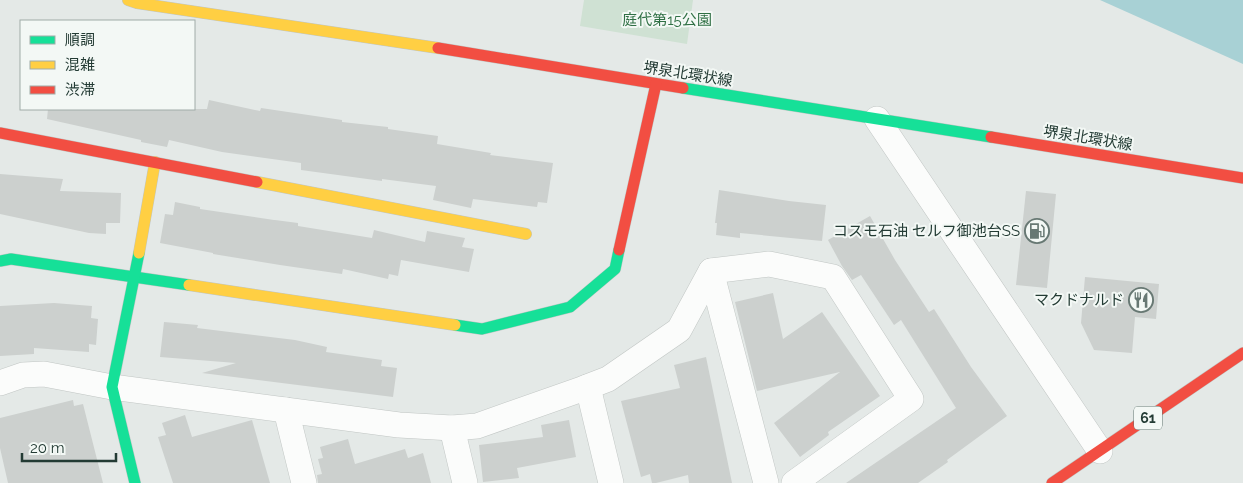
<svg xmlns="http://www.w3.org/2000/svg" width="1243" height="483" font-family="Raleway,'Noto Sans JP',sans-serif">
  <rect width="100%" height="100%" fill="#e4e9e7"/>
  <!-- green -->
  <path fill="#cfe1d3" d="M584,0H693L687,44L580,26Z"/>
  <!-- water -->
  <path fill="#a8d1d5" d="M1100,0H1243V64Z"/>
  <!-- building -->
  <g fill="#ccd0ce">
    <path d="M209,100L260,111L261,108L342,120V122L388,127V129L438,136L437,144L491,153L490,155L553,163L547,203L538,202L537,207L473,199L471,208L433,200L436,186L382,179V181L301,170V163L222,152L169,140L167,147L141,142V140L47,119L48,109H207Z"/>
    <path d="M0,174L63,179L60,191L121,193L120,223H106V234L89,233L0,214Z"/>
    <path d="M719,190L789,201L826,205L822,241L740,233V238L716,235L717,223H715Z"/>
    <path d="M1026,191L1056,194L1047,288L1016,285Z"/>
    <path d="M175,202L200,207V209L274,220H275L298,223V226L372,238L374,230L425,242L427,231L465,238L462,247L474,249L469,272L401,260L398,276L389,274L388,279L343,269L342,274L280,265L213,254V253L160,243L165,214L173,215Z"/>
    <path d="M870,216L895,260L929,312L934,309L971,367L1007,416L947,460L948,462L918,483H846L956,408L901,320L894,325L861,275L852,280L842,266L828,240Z"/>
    <path d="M1085,277L1159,284L1156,319L1135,317L1132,353L1094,350L1081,323Z"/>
    <path d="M773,293L783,339L822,312L880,396L828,432L829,435L800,457L774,423L840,372L757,391L735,302Z"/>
    <path d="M54,303L92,306L91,318L98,319L96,345L89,344V352L34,348V354L0,356V306Z"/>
    <path d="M164,322L198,325L197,328L295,340L327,347L326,352L382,360L381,366L397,368L393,397L202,373L236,363L160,357Z"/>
    <path d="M706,357L732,483H689L688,475L656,483H652L650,474L641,477L621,401L680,388L674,365Z"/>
    <path d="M73,400L74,406L83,404L103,483H8L0,448V418Z"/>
    <path d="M185,415L192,437L252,420L270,483H173L158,437L166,435L162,423Z"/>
    <path d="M569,420L576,457L517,468L519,478L483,482L479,445L543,437L541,425Z"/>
    <path d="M348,439L355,464L405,449L408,458L423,453L431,483H318L317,475L322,474L318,459L323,458L320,447Z"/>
  </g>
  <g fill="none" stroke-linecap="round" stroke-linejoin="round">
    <defs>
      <g id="street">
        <path d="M877,119L1100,451"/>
        <path d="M711,271L766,483"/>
        <path d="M0,383L23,375L44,374L112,387L399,425L452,428L477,426L582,389L608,379L679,330L711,271L769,264L833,277L911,399L794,483"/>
        <path d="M588,387L611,483"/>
        <path d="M286,410L304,483"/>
        <path d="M452,428L465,483"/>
      </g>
      <g id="fast">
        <path d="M683,88L991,137"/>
        <path d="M0,261L11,259L189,285"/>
        <path d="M455,325L482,329L570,307L615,269L619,250"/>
        <path d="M135,483L112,387L139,253"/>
      </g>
      <g id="slow">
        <path d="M128,0L137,3L438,48"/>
        <path d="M257,182L526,234"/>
        <path d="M139,253L155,162"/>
        <path d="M189,285L455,325"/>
      </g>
      <g id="jam">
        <path d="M438,48L683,88"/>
        <path d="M0,133L257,182"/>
        <path d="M991,137L1243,178"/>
        <path d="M619,250L656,84"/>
        <path d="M1052,483L1243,353"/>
      </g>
    </defs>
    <!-- street casing -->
    <use href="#street" stroke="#c1c6c4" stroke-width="26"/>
    <!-- fast casing -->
    <use href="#fast" stroke="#c0c6c4" stroke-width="12"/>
    <!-- slow casing -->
    <use href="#slow" stroke="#c0c6c4" stroke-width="12"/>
    <!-- jam casing -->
    <use href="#jam" stroke="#c0c6c4" stroke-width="12"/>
    <!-- street -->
    <use href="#street" stroke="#fbfcfb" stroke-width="25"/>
    <!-- fast -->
    <use href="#fast" stroke="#16e098" stroke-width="11"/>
    <!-- slow -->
    <use href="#slow" stroke="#ffcf43" stroke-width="11"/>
    <!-- jam -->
    <use href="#jam" stroke="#f24e42" stroke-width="11"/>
  </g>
  <!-- icons -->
  <defs>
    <symbol id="fuel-ring" viewBox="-11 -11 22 22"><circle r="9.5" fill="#f3f8f5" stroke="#677873" stroke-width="1.5"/><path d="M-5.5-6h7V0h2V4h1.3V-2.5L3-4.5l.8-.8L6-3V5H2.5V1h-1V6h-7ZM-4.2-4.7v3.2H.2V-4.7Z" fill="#677873"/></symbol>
    <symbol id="restaurant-ring" viewBox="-11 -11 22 22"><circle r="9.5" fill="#f3f8f5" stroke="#677873" stroke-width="1.5"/><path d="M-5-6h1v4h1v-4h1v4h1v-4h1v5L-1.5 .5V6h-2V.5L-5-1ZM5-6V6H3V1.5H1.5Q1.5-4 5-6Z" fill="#677873"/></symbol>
  </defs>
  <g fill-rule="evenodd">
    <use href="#fuel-ring" x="1023" y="217" width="28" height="28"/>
    <use href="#restaurant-ring" x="1127" y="286" width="28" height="28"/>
  </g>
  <g text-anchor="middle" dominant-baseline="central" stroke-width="4" stroke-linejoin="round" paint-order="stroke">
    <!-- shield labels -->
    <rect fill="#f3f8f5" stroke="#61746e" stroke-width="1" x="1134" y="406.5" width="28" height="23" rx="4"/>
    <g font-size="14" font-weight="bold" fill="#233b34">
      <text x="1148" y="418">61</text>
    </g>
    <!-- park labels -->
    <g font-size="15" fill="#307045" stroke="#f3f8f5">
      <text x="667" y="20">庭代第15公園</text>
    </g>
    <!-- street labels -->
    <g font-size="15" fill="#233b34" stroke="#f3f8f5">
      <text transform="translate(688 74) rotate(9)">堺泉北環状線</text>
      <text transform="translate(1088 138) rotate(9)">堺泉北環状線</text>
    </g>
    <!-- poi labels -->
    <g font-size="15" fill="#233b34" stroke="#f3f8f5" text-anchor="end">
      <text x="1020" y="231">コスモ石油 セルフ御池台SS</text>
      <text x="1124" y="300">マクドナルド</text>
    </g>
  </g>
  <!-- legend -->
  <rect x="20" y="20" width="175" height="90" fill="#f3f8f5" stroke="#a0aca8"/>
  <rect x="30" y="36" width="25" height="8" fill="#16e098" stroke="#a0aca8"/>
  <text x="65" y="45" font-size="15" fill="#233b34">順調</text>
  <rect x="30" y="61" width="25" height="8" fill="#ffcf43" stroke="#a0aca8"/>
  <text x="65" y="70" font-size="15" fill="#233b34">混雑</text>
  <rect x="30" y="86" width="25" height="8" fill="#f24e42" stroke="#a0aca8"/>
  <text x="65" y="95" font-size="15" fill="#233b34">渋滞</text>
  <!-- scale -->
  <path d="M22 453v8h94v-8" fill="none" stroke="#233b34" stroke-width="2.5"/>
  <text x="30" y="453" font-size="15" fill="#233b34" stroke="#f3f8f5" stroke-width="4" paint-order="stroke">20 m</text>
</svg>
